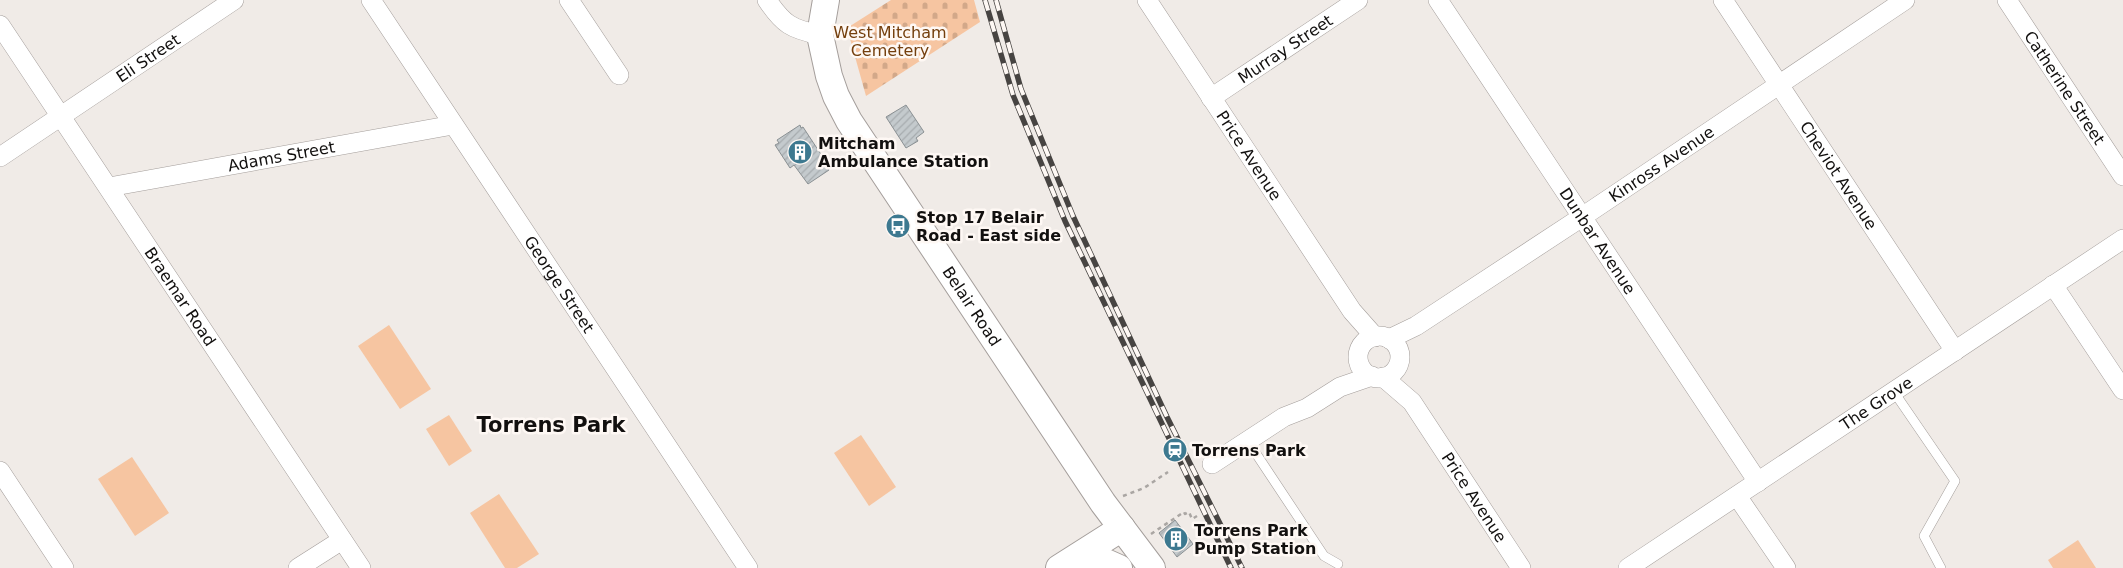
<svg xmlns="http://www.w3.org/2000/svg" width="2123" height="568" font-family="'DejaVu Sans',sans-serif">
  <defs>
    <pattern id="cemetery-stones" width="16" height="16" patternUnits="userSpaceOnUse" patternTransform="scale(1.25)"><rect width="16" height="16" fill="#f6c5a1"/><path d="M2 7V4a2 2 0 0 1 4 0v3zM10 15v-3a2 2 0 0 1 4 0v3z" fill="#d2a889"/></pattern>
    <pattern id="building-hatch" width="6" height="6" patternUnits="userSpaceOnUse" patternTransform="scale(1.25)"><rect width="6" height="6" fill="#c4cacd"/><path d="M-1 1l2-2M0 6l6-6M5 7l2-2" fill="none" stroke="#a7acaf"/></pattern>
  </defs>
  <rect width="100%" height="100%" fill="#f0ebe7"/>
  <!-- cemetery -->
  <path fill="url(#cemetery-stones)" d="M891,0H974L980,22L866,96L847,28Z"/>
  <!-- pitch -->
  <g fill="#f6c5a1">
    <path d="M389,325L431,389L400,409L358,346Z"/>
    <path d="M449,415L472,451L449,466L426,429Z"/>
    <path d="M861,435L896,487L869,506L834,453Z"/>
    <path d="M132,457L169,513L135,536L98,479Z"/>
    <path d="M499,494L539,554L517,568H505L470,513Z"/>
    <path d="M2078,540L2096,568H2053L2048,560Z"/>
  </g>
  <!-- building -->
  <g fill="url(#building-hatch)" stroke="#8a9093">
    <path d="M906,105L924,132L916,138L918,141L906,148L886,117Z"/>
    <path d="M800,125L801,128L803,127L824,159L822,160L829,170L808,184L794,165L790,168L775,145L779,143L777,140Z"/>
    <path d="M1175,520L1193,544L1177,557L1159,533Z"/>
  </g>
  <g fill="none" stroke-linecap="round" stroke-linejoin="round">
    <defs>
      <g id="service">
        <path d="M1894,392L1955,481L1924,536L1941,568"/>
        <path d="M1247,440L1324,556L1338,564"/>
      </g>
      <g id="minor">
        <path id="s1" d="M371,0L748,568"/>
        <path d="M569,0L619,75"/>
        <path d="M767,0C783,24 791,29 820,35"/>
        <path id="s2" d="M1147,0L1352,311L1375,337"/>
        <path id="s3" d="M1438,0L1758,482"/>
        <path id="s4" d="M1723,0L1955,351"/>
        <path id="s5" d="M2007,0L2123,176"/>
        <path id="s6" d="M0,25L361,568"/>
        <path id="s7" d="M1211,98L1358,0"/>
        <path id="s8" d="M0,157L234,0"/>
        <path id="s9" d="M109,187L453,125"/>
        <path d="M2053,285L2123,390"/>
        <circle cx="1379" cy="357" r="21"/>
        <path id="s10" d="M1389,339L1416,326L1582,217L1905,0"/>
        <path id="s11" d="M1383,377L1412,402L1521,568"/>
        <path d="M1212,464L1284,417L1307,408L1340,387L1372,376"/>
        <path d="M0,471L64,568"/>
        <path d="M1737,496L1786,568"/>
        <path d="M298,568L342,540"/>
        <path id="s12" d="M1628,568L2123,239"/>
      </g>
      <g id="secondary">
        <path id="s13" d="M826,0L820,35L829,76L836,96L849,121L1103,503L1152,568"/>
        <path d="M1069,566L1101,560L1119,568"/>
        <path d="M1059,568L1122,528"/>
      </g>
    </defs>
    <!-- service casing -->
    <use href="#service" stroke="#a49e9b" stroke-width="10"/>
    <!-- minor casing -->
    <use href="#minor" stroke="#a49e9b" stroke-width="20"/>
    <!-- secondary casing -->
    <use href="#secondary" stroke="#a49e9b" stroke-width="28"/>
    <!-- path -->
    <g stroke="#aaa6a3" stroke-width="2.5" stroke-dasharray="4 4" stroke-linecap="butt">
      <path d="M1123,496L1144,488L1168,472"/>
      <path d="M1151,534L1184,512L1185,514L1189,512L1192,519L1197,516"/>
    </g>
    <!-- service -->
    <use href="#service" stroke="#fff" stroke-width="9"/>
    <!-- minor -->
    <use href="#minor" stroke="#fff" stroke-width="19"/>
    <!-- secondary -->
    <use href="#secondary" stroke="#fff" stroke-width="26"/>
    <defs>
      <g id="rail">
        <path d="M985,0L1013,95L1065,221L1231,568"/>
        <path d="M996,0L1021,89L1073,216L1167,417L1242,568"/>
      </g>
    </defs>
    <!-- rail casing -->
    <use href="#rail" stroke="#474442" stroke-width="5.5"/>
    <!-- rail -->
    <use href="#rail" stroke="#fef8f4" stroke-width="4" stroke-dasharray="11" stroke-linecap="butt"/>
  </g>
  <!-- icons -->
  <defs>
    <symbol id="building-disc" viewBox="-11 -11 22 22"><circle r="9.5" fill="#3d7990" stroke="#fef8f4"/><path d="M-4-6H4V6H1V3H-1V6H-4ZM-2.5-4.3h1.7v1.8h-1.7ZM.8-4.3h1.7v1.8H.8ZM-2.5-1h1.7V.8h-1.7ZM.8-1h1.7V.8H.8Z" fill="#fff"/></symbol>
    <symbol id="bus-disc" viewBox="-11 -11 22 22"><circle r="9.5" fill="#3d7990" stroke="#fef8f4"/><path d="M-5-6H5V4H4V6H2V4H-2V6H-4V4H-5ZM-3.5-4V0h7V-4ZM-3.5 1.2v1.5H-2V1.2ZM2 1.2v1.5H3.5V1.2Z" fill="#fff"/></symbol>
    <symbol id="station-disc" viewBox="-11 -11 22 22"><circle r="9.5" fill="#3d7990" stroke="#fef8f4"/><path d="M-3-6H3Q5-6 5-4V2Q5 4 3 4L4.5 6H3L1.5 4h-3L-3 6H-4.5L-3 4Q-5 4-5 2V-4Q-5-6-3-6ZM-3.5-4v3h7v-3ZM-3.5 1v1.5H-2V1ZM2 1v1.5H3.5V1Z" fill="#fff"/></symbol>
  </defs>
  <g fill-rule="evenodd">
    <use href="#building-disc" x="786" y="138" width="28" height="28"/>
    <use href="#bus-disc" x="884" y="212" width="28" height="28"/>
    <use href="#station-disc" x="1161" y="436" width="28" height="28"/>
    <use href="#building-disc" x="1162" y="525" width="28" height="28"/>
  </g>
  <g text-anchor="middle" dominant-baseline="central" stroke-width="5" stroke-linejoin="round" paint-order="stroke">
    <!-- park labels -->
    <g font-size="16" fill="#743f0d" stroke="#fef8f4">
      <text x="890" y="32">West Mitcham<tspan x="890" dy="18">Cemetery</tspan></text>
    </g>
    <!-- street labels -->
    <g font-size="16" fill="#12100f" stroke="#fef8f4">
      <text stroke="none"><textPath href="#s7" startOffset="89">Murray Street</textPath></text>
      <text stroke="none"><textPath href="#s8" startOffset="178">Eli Street</textPath></text>
      <text stroke="none"><textPath href="#s5" startOffset="105">Catherine Street</textPath></text>
      <text stroke="none"><textPath href="#s9" startOffset="175">Adams Street</textPath></text>
      <text stroke="none"><textPath href="#s2" startOffset="186">Price Avenue</textPath></text>
      <text stroke="none"><textPath href="#s10" startOffset="324">Kinross Avenue</textPath></text>
      <text stroke="none"><textPath href="#s4" startOffset="210">Cheviot Avenue</textPath></text>
      <text stroke="none"><textPath href="#s3" startOffset="289">Dunbar Avenue</textPath></text>
      <text stroke="none"><textPath href="#s1" startOffset="341">George Street</textPath></text>
      <text stroke="none"><textPath href="#s6" startOffset="326">Braemar Road</textPath></text>
      <text stroke="none"><textPath href="#s13" startOffset="349">Belair Road</textPath></text>
      <text stroke="none"><textPath href="#s12" startOffset="298">The Grove</textPath></text>
      <text stroke="none"><textPath href="#s11" startOffset="152">Price Avenue</textPath></text>
    </g>
    <!-- poi labels -->
    <g font-size="16" font-weight="bold" fill="#12100f" stroke="#fef8f4" text-anchor="start">
      <text x="818" y="143">Mitcham<tspan x="818" dy="18">Ambulance Station</tspan></text>
      <text x="916" y="217">Stop 17 Belair<tspan x="916" dy="18">Road - East side</tspan></text>
      <text x="1192" y="450">Torrens Park</text>
      <text x="1194" y="530">Torrens Park<tspan x="1194" dy="18">Pump Station</tspan></text>
    </g>
    <!-- district labels -->
    <g font-size="21" font-weight="bold" fill="#12100f" stroke="#fef8f4">
      <text x="551" y="425">Torrens Park</text>
    </g>
  </g>
</svg>
